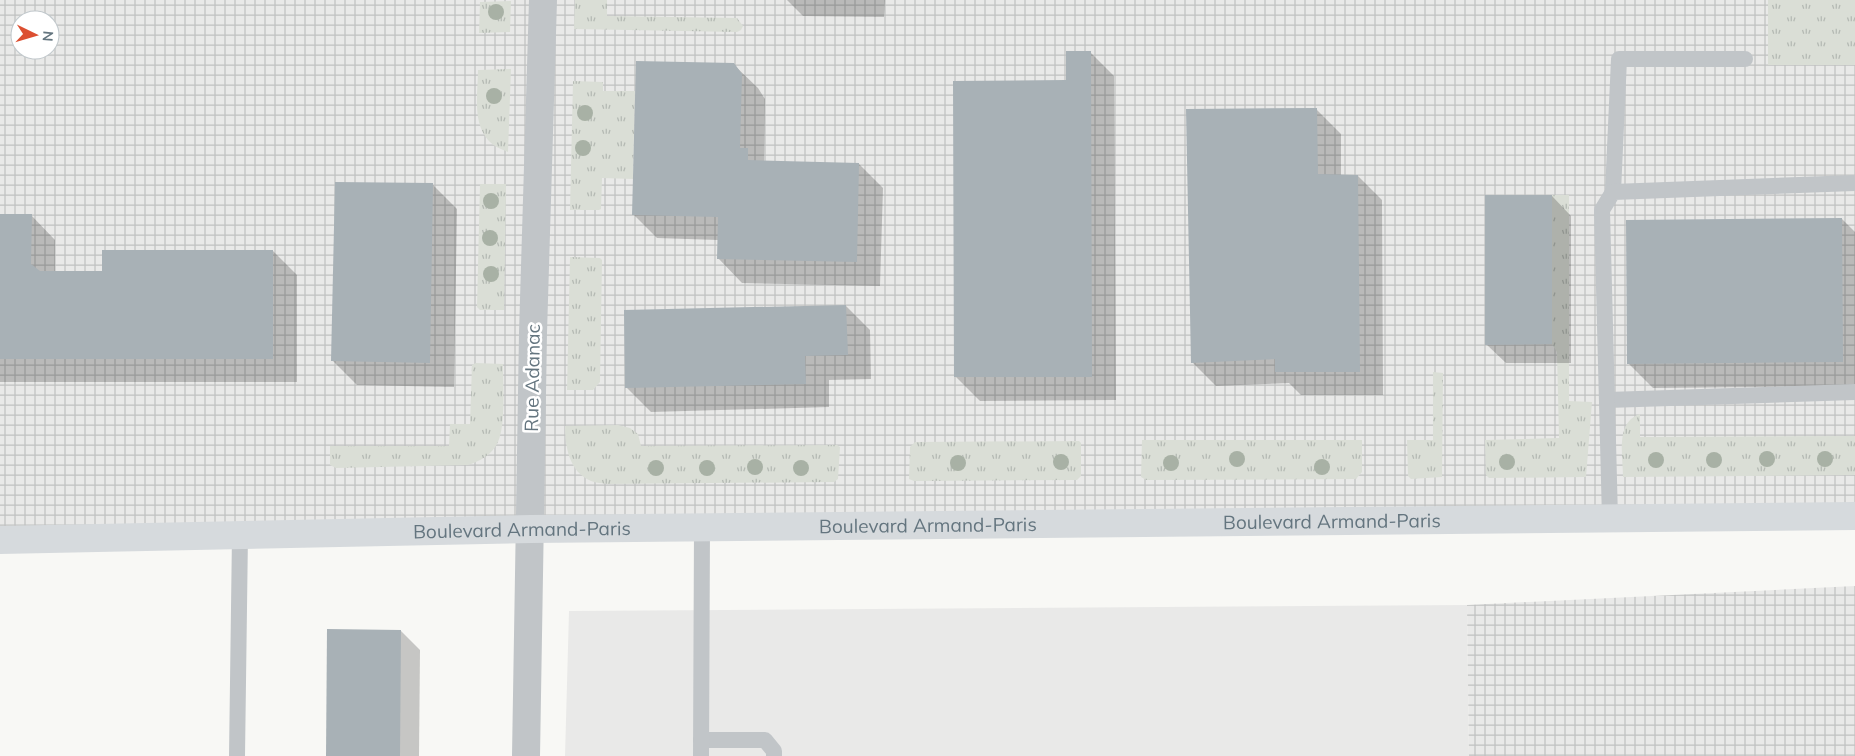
<svg xmlns="http://www.w3.org/2000/svg" width="1855" height="756" font-family="Mulish,sans-serif">
  <defs>
    <pattern id="industrial-grid" width="8" height="8" patternUnits="userSpaceOnUse" patternTransform="scale(1.25)"><rect width="8" height="8" fill="#e9e9e8"/><path d="M0 4h8M4 0v8" fill="none" stroke="#c0c1c1"/></pattern>
    <pattern id="grass-tufts" width="24" height="20" patternUnits="userSpaceOnUse" patternTransform="scale(1.25)"><rect width="24" height="20" fill="#daded6"/><path d="M3 7l-1-3M5 7V3M7 7l1-3M15 17l-1-3M17 17v-4M19 17l1-3" fill="none" stroke="#b4b9b3"/></pattern>
  </defs>
  <rect width="100%" height="100%" fill="#f8f8f5"/>
  <!-- built -->
  <path fill="#e9e9e8" d="M1467,605L1469,756H565L569,611Z"/>
  <!-- industrial -->
  <g fill="url(#industrial-grid)" fill-rule="evenodd">
    <path d="M0,0H1855V516L0,540ZM20,20H50V50H20Z"/>
    <path d="M1855,586V756H1469L1467,605Z"/>
  </g>
  <!-- grass -->
  <g fill="url(#grass-tufts)">
    <path d="M575,0H607V16L737,18L743,26L741,30L737,32L574,29Z"/>
    <rect x="1768" y="0" width="87" height="65"/>
    <path d="M511,1L510,32L479,33L480,2Z"/>
    <path d="M511,69L508,152C501,149 493,146 488,140C472,122 478,92 478,70Z"/>
    <path d="M573,81L603,82V91H635L633,179L602,178L601,209L599,210H570Z"/>
    <path d="M480,184H506L504,310H480L477,307Z"/>
    <path d="M1552,195H1569V401L1592,402L1586,477L1489,478L1486,475L1485,440L1559,438L1557,352L1552,344Z"/>
    <path d="M570,257L600,258L602,260L600,382L593,390H567Z"/>
    <path d="M476,363L503,364C503,384 506,425 498,442C492,455 480,461 468,465L336,468L330,465V446H449L450,424H470L472,365Z"/>
    <path d="M1433,372L1443,373L1442,477L1411,479L1408,476L1407,440H1433Z"/>
    <path d="M1640,414V437L1855,436V475L1623,477C1623,456 1615,422 1640,414Z"/>
    <path d="M618,425L630,428L638,434L641,446L837,445L840,447L838,479L834,482L607,484C602,483 596,483 591,481C569,472 565,446 565,426Z"/>
    <path d="M1142,440H1362V472L1356,479L1146,480L1141,477Z"/>
    <path d="M1079,441L1081,443V476L1077,480L914,481L909,479L910,447L915,442Z"/>
  </g>
  <!-- shadow -->
  <g fill="#0003">
    <path d="M787,0H885L884,17L803,16Z"/>
    <path d="M1090,52L1114,76L1116,400L980,401L956,377L1067,82Z"/>
    <path d="M733,64L758,88L765,99L764,162L859,164L883,188L880,286L742,283L718,258V240L657,238L633,214Z"/>
    <path d="M1317,110L1341,134V176H1358L1382,200L1383,395H1301L1289,383L1216,386L1192,362Z"/>
    <path d="M433,185L457,209L454,387L357,385L333,361Z"/>
    <path d="M1552,196L1571,216V363H1506L1486,344Z"/>
    <path d="M0,215H31L55,240V273H103L273,251L297,275V382H0Z"/>
    <path d="M1842,219L1855,232V386L1653,388L1629,364Z"/>
    <path d="M846,306L870,330L871,379L829,380V407L651,412L626,387Z"/>
    <path d="M401,631L420,650L419,756H327Z"/>
  </g>
  <!-- building -->
  <g fill="#a8b1b6">
    <path d="M1066,51H1091L1092,377H954L953,81L1066,80Z"/>
    <path d="M636,61L734,63L742,74L740,148H748V160L859,163L857,262L717,259L718,217L632,215Z"/>
    <path d="M1317,108L1318,174L1358,175L1360,372H1275V359L1191,363L1186,109Z"/>
    <path d="M335,182L433,183L430,363L331,361Z"/>
    <path d="M1485,195H1552V344L1485,345Z"/>
    <path d="M0,214H32L31,264L40,271H102V250H273V359H0Z"/>
    <path d="M1842,218L1843,362L1627,364L1626,220Z"/>
    <path d="M846,305L848,355L805,356L806,384L625,388L624,310Z"/>
    <path d="M327,629L401,630L400,756H326Z"/>
  </g>
  <g fill="none" stroke-linecap="round" stroke-linejoin="round">
    <!-- lane -->
    <g stroke="#c1c5c8" stroke-width="16">
      <path d="M1613,192L1619,59H1745"/>
      <path d="M1607,400L1855,392"/>
      <path d="M1610,519L1602,210L1613,192L1855,183"/>
      <path d="M701,740H765L774,751V756"/>
      <path d="M237,756L240,534"/>
      <path d="M701,756L702,528"/>
    </g>
    <!-- street -->
    <path stroke="#c1c5c8" stroke-width="28" d="M526,756L533,333L543,0"/>
    <!-- secondary -->
    <path stroke="#d6dadd" stroke-width="28" id="s1" d="M0,540L531,529L1855,516"/>
  </g>
  <!-- trees -->
  <g fill="#a8b1a5">
    <circle cx="496" cy="12" r="8"/>
    <circle cx="494" cy="96" r="8"/>
    <circle cx="585" cy="113" r="8"/>
    <circle cx="583" cy="148" r="8"/>
    <circle cx="491" cy="201" r="8"/>
    <circle cx="490" cy="238" r="8"/>
    <circle cx="491" cy="274" r="8"/>
    <circle cx="1237" cy="459" r="8"/>
    <circle cx="1767" cy="459" r="8"/>
    <circle cx="1825" cy="459" r="8"/>
    <circle cx="1656" cy="460" r="8"/>
    <circle cx="1714" cy="460" r="8"/>
    <circle cx="1061" cy="462" r="8"/>
    <circle cx="1507" cy="462" r="8"/>
    <circle cx="958" cy="463" r="8"/>
    <circle cx="1171" cy="463" r="8"/>
    <circle cx="755" cy="467" r="8"/>
    <circle cx="1322" cy="467" r="8"/>
    <circle cx="656" cy="468" r="8"/>
    <circle cx="707" cy="468" r="8"/>
    <circle cx="801" cy="468" r="8"/>
  </g>
  <g text-anchor="middle" dominant-baseline="central" stroke-width="5" stroke-linejoin="round" paint-order="stroke">
    <!-- street labels -->
    <g font-size="19" fill="#64757f" stroke="#fff">
      <text transform="translate(532 378) rotate(-89)">Rue Adanac</text>
      <text stroke="none"><textPath href="#s1" startOffset="1332">Boulevard Armand-Paris</textPath></text>
      <text stroke="none"><textPath href="#s1" startOffset="928">Boulevard Armand-Paris</textPath></text>
      <text stroke="none"><textPath href="#s1" startOffset="522">Boulevard Armand-Paris</textPath></text>
    </g>
  </g>
  <!-- north arrow -->
  <g transform="translate(35 35) rotate(95)"><circle r="24" fill="#ffffff" stroke="#c1c8cc"/>
  <path d="M0-4L9 19L0 12L-9 19Z" fill="#dc4f31"/>
  <text y="-8" font-size="14" font-weight="bold" text-anchor="middle" fill="#64757f">N</text>
  </g>
</svg>
